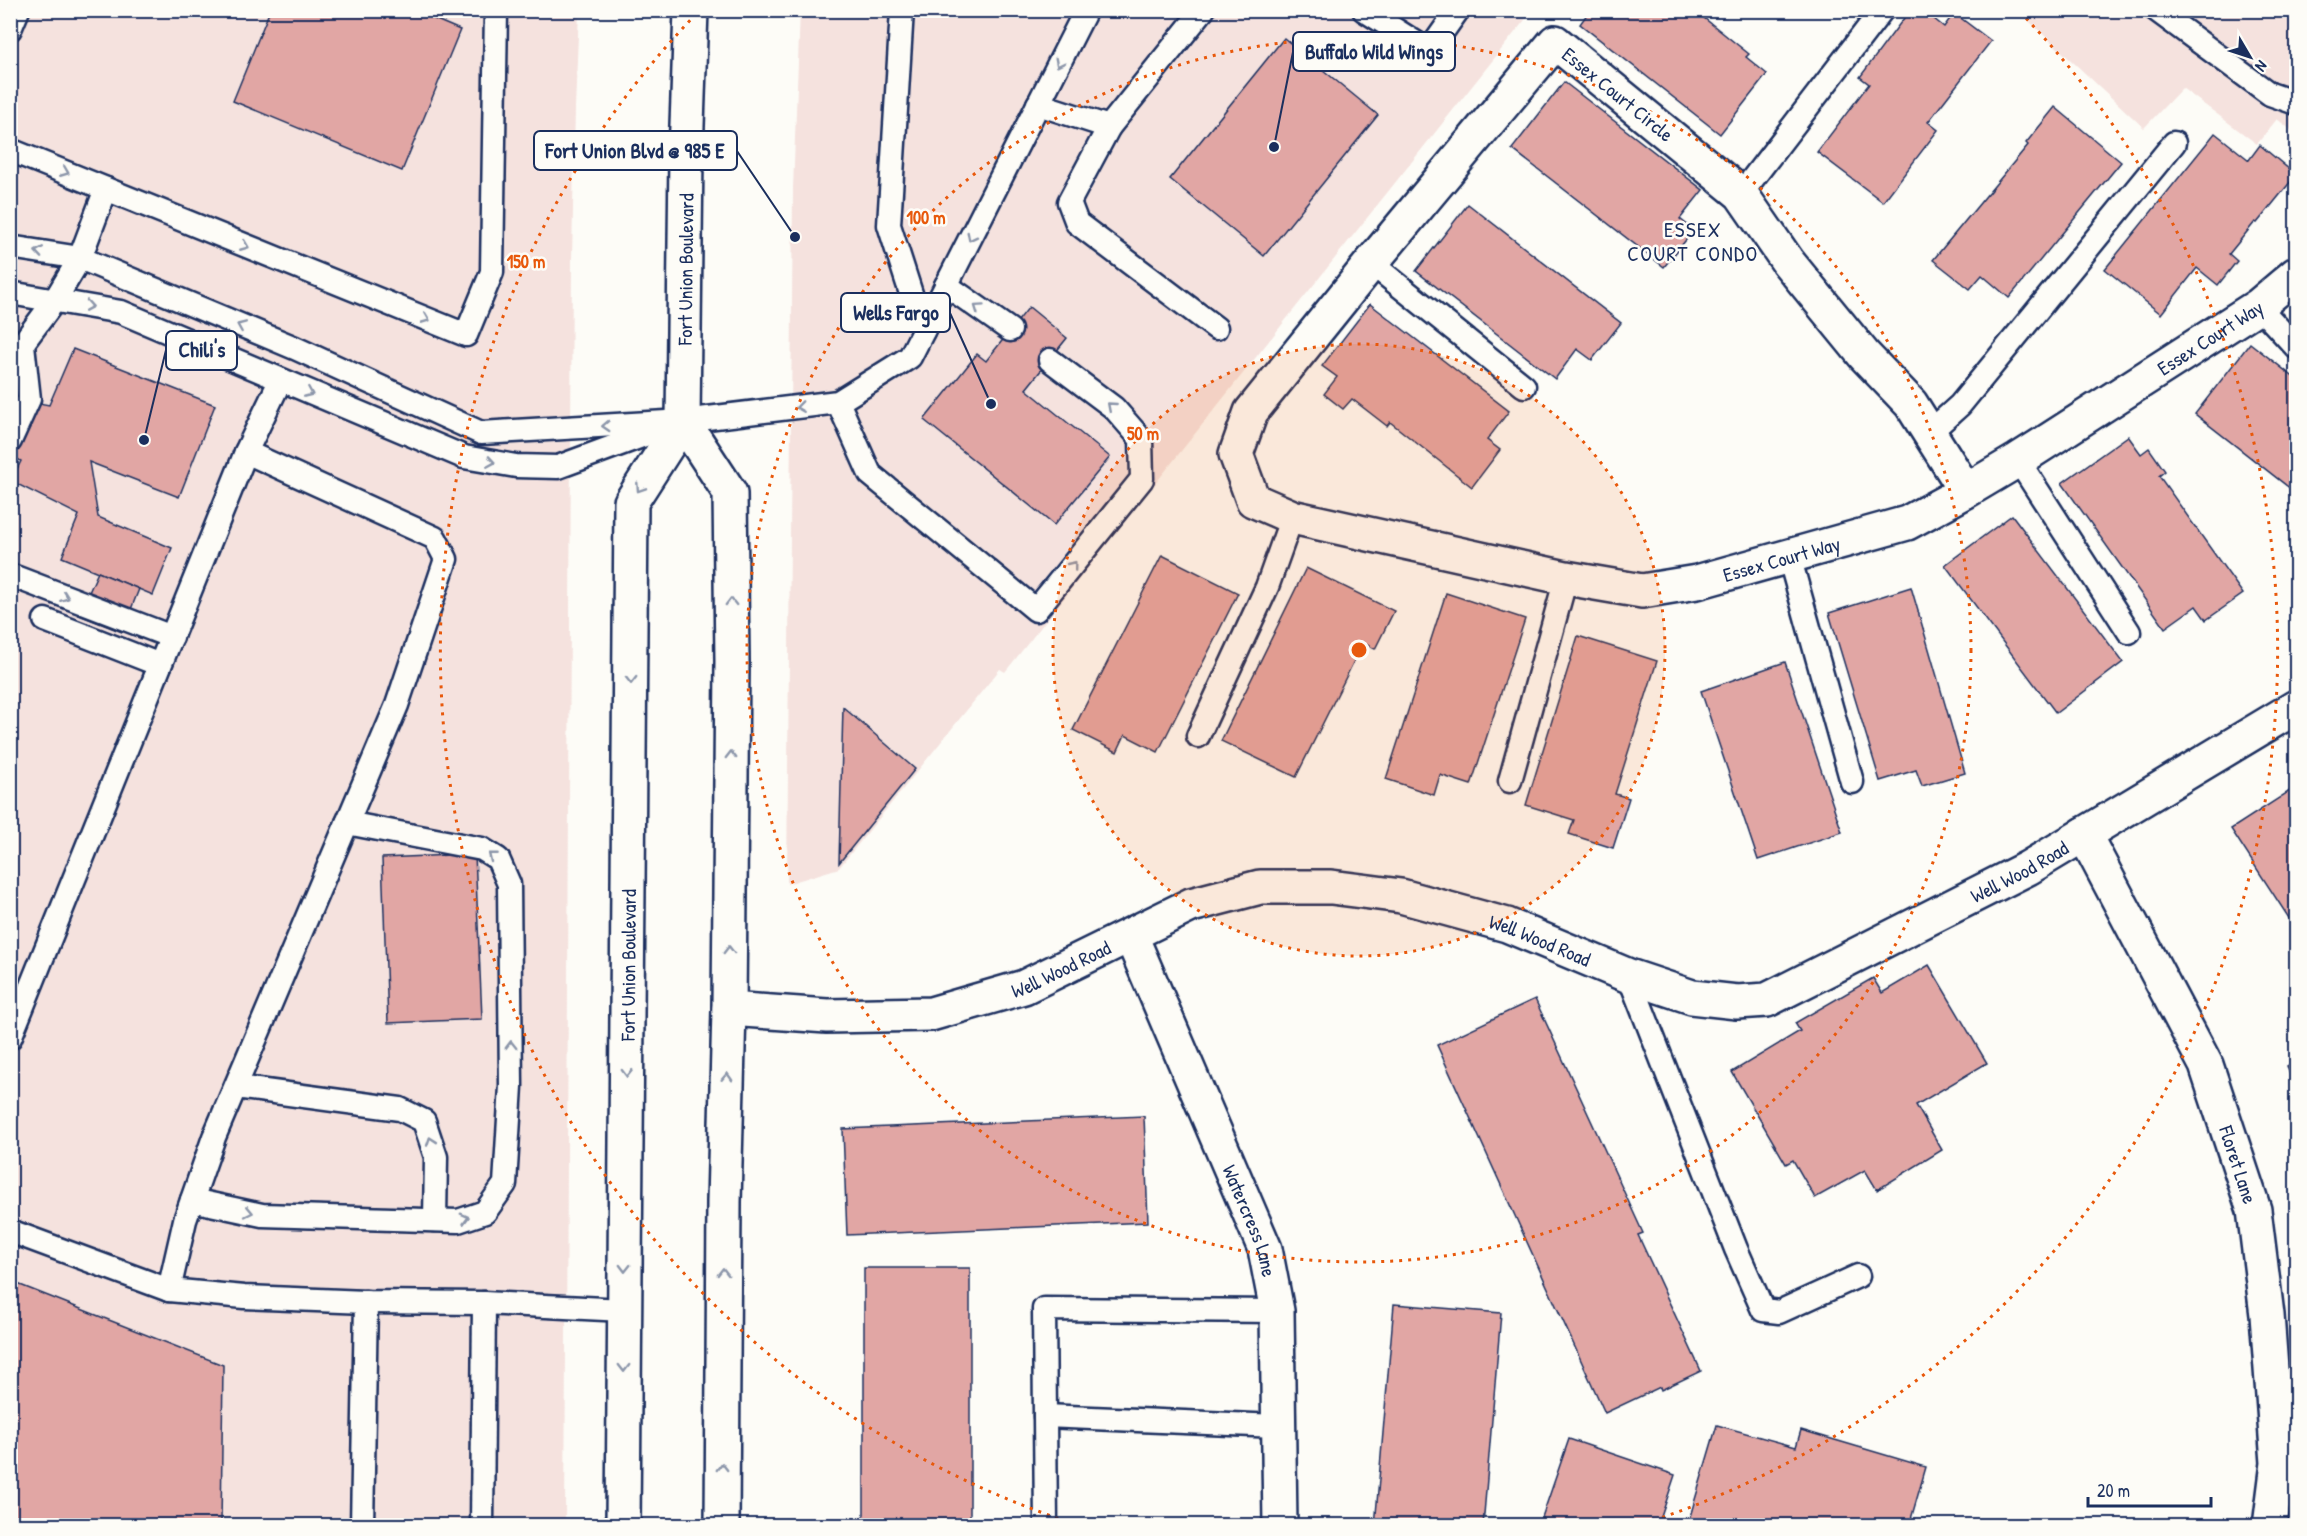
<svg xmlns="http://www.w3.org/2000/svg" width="2307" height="1536" font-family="'Patrick Hand',sans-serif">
  <rect width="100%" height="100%" fill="#fdfcf7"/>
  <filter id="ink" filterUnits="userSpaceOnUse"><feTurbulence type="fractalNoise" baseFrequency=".0167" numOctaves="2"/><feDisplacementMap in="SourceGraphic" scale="12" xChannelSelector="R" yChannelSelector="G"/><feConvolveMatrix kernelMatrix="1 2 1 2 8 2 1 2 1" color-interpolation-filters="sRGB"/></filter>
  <g filter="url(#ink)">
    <!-- built -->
    <g fill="#f5e2de">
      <path d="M10,11H579L575,108L572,260L565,1525H11Z"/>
      <path d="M800,11H1532L1005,672L1000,669L839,868L787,884L793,188Z"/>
      <path d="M2018,11H2296V134L2277,119L2257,144L2182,88L2144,128Z"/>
    </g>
    <!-- building -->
    <g fill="#e1a6a4" stroke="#1b2f5e" stroke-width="1.5">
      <path d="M270,10H413L460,30L402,171L233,101Z"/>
      <path d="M1590,10H1694L1749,54L1746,57L1767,74L1720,134L1580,24Z"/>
      <path d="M1910,10H1923L1944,27L1954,13L1991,41L1928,122L1938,130L1883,202L1817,152L1869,84L1860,77Z"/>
      <path d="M1284,38L1378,115L1264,256L1170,179Z"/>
      <path d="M1564,82L1703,190L1680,219L1694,230L1664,267L1512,149Z"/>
      <path d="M2055,107L2121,162L2009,298L1982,275L1970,289L1933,260L2028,145L2026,143Z"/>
      <path d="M2215,133L2249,160L2260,145L2296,175L2257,223L2255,222L2229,254L2237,261L2218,285L2197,268L2161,314L2105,269Z"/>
      <path d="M1468,204L1621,323L1592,360L1577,349L1555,379L1416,271Z"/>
      <path d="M1370,304L1509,411L1487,440L1500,450L1472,487L1390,422L1387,426L1352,399L1343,409L1324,394L1337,377L1322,366Z"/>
      <path d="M1029,307L1067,338L1026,389L1110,457L1054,525L924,420L977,354L986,361Z"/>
      <path d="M2250,343L2296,379V493L2195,414Z"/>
      <path d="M73,349L215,405L179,497L89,462L98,517L172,548L153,595L62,557L79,515L11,481L21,461L10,455L34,402L49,405Z"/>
      <path d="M2128,436L2141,454L2149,448L2165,471L2159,476L2243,594L2206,620L2196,606L2165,628L2062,483Z"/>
      <path d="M2012,515L2123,662L2056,713L1945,565Z"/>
      <path d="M1162,555L1238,593L1158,752L1125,735L1117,752L1073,730Z"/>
      <path d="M1306,568L1394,611L1375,649L1363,643L1296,777L1221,741Z"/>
      <path d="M98,572L139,589L122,632L79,615Z"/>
      <path d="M1911,587L1965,773L1922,786L1916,770L1880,781L1829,613Z"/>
      <path d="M1446,593L1525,619L1471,785L1440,775L1434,795L1386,779Z"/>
      <path d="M1578,636L1657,661L1615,794L1629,798L1613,848L1569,834L1574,820L1526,805Z"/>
      <path d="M1785,662L1842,832L1758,860L1701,691Z"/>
      <path d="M843,707L915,769L839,863Z"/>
      <path d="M2296,787V929L2231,829Z"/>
      <path d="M475,854L482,1019L388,1023L382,858Z"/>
      <path d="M1929,965L1987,1063L1916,1105L1942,1150L1877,1190L1865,1170L1815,1198L1793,1160L1786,1164L1732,1072L1800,1031L1795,1023L1873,978L1882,993Z"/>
      <path d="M1535,999L1643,1233L1638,1235L1701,1371L1661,1390L1660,1387L1605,1413L1437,1045Z"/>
      <path d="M2296,1062V1093L2287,1066Z"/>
      <path d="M1144,1116L1148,1222L847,1235L843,1129Z"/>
      <rect x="864" y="1268" width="106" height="258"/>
      <path d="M10,1281L223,1365L221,1526H10Z"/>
      <path d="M1394,1304L1501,1313L1483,1526H1375Z"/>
      <path d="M1717,1425L1796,1447L1801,1430L1926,1467L1909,1526H1709L1689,1520Z"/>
      <path d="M1569,1439L1675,1475L1658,1526H1539Z"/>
    </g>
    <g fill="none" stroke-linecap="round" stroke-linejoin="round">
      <defs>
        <g id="service">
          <path d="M902,10L889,225L923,331"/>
          <path d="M1364,10L1429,51L1458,10"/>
          <path d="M2156,10L2270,94L2296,103"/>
          <path d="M10,29L18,10"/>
          <path d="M1038,104L1109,127L1203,10"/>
          <path d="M1109,127L1069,202L1077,223L1216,328"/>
          <path d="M10,150L466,335L492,272L496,10"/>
          <path d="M1741,194L1882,10"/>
          <path d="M10,247L80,258L295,348L481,433L683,421L838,402L910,357L1086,10"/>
          <path d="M1371,263L1524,386"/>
          <path d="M946,285L1010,330"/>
          <path d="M10,293L121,312L464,457L516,466L558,467L661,429"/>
          <path d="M2258,306L2296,347"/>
          <path d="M10,369L23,343L55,300L80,258L106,189"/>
          <path d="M838,402L870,474L1036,610L1142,479L1141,439L1114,408L1050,360"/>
          <path d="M1930,432L1960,405L2174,143"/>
          <path d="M10,441L29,399L23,345"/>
          <path d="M2018,460L2129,632"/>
          <path d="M1789,556L1852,782"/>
          <path d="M10,575L172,637"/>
          <path d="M45,620L160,665"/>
          <path d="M1198,736L1267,587L1292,517"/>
          <path d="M1510,781L1566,578"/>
          <path d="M1629,976L1736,1249L1763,1310L1779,1312L1858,1276"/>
          <path d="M10,1038L246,452L280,381"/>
          <path d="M236,1087L400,1109L424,1121L436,1157L435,1220"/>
          <path d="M192,1200L262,1215L458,1221L485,1212L505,1184L511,1086L509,884L498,859L482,849L347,823"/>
          <path d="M10,1231L169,1290L244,1297L366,1302L484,1303L624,1310"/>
          <path d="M169,1290L185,1220L214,1137L397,705L446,559L435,538L246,452"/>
          <path d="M1045,1416L1277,1426"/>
          <path d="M362,1526L366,1302"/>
          <path d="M482,1526L484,1303"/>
          <path d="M1046,1526L1044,1309L1277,1311"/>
        </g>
        <g id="minor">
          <path id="s1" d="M1966,491L1911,404L1864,355L1788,262L1741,194L1555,42L1371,263L1251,412L1236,454L1253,500L1292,517L1566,578L1642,591L1697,582L1907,523L1966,491L2018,460L2258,306L2296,274"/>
          <path id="s2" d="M2084,834L2206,1065L2254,1210L2267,1315L2278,1463L2270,1526"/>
          <path id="s3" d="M1131,936L1265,1249L1277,1311L1280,1526"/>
          <path id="s4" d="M729,1009L827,1016L931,1014L1024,987L1191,905L1260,887H1331L1401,896L1507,925L1629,976L1692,997L1737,1002L1767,1000L2028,868L2296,707"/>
        </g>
        <g id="primary">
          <path d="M683,421L730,493L732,661L729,1009L724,1202L722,1526"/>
          <path id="s5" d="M623,1526L631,502L683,421L686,154L691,10"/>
        </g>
      </defs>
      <!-- service casing -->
      <use href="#service" stroke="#1b2f5e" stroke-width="27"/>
      <!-- minor casing -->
      <use href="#minor" stroke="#1b2f5e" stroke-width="38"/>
      <!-- primary casing -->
      <use href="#primary" stroke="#1b2f5e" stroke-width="38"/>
      <!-- service -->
      <use href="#service" stroke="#fdfcf7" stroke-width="22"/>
      <!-- minor -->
      <use href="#minor" stroke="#fdfcf7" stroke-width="33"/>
      <!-- primary -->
      <use href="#primary" stroke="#fdfcf7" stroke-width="33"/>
    </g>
    <!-- one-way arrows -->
    <defs><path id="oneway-chevron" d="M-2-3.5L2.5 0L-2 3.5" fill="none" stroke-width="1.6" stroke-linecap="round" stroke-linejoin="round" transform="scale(1.5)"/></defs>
    <g stroke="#8c96aa">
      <use href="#oneway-chevron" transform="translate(1059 63) rotate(117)"/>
      <use href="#oneway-chevron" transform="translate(65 172) rotate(22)"/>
      <use href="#oneway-chevron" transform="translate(971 237) rotate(117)"/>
      <use href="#oneway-chevron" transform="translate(245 246) rotate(22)"/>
      <use href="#oneway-chevron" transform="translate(39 252) rotate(-171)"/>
      <use href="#oneway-chevron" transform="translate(89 306) rotate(10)"/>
      <use href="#oneway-chevron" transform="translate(978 308) rotate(-145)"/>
      <use href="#oneway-chevron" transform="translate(426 319) rotate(22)"/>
      <use href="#oneway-chevron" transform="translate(241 326) rotate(-157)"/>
      <use href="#oneway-chevron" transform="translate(309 393) rotate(23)"/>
      <use href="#oneway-chevron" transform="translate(1111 406) rotate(-139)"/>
      <use href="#oneway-chevron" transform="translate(800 407) rotate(172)"/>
      <use href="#oneway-chevron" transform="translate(606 426) rotate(177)"/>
      <use href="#oneway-chevron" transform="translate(491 462) rotate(9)"/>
      <use href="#oneway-chevron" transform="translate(640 488) rotate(123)"/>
      <use href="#oneway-chevron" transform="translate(1073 565) rotate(-51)"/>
      <use href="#oneway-chevron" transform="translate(65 597) rotate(21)"/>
      <use href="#oneway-chevron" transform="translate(731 602) rotate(-91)"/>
      <use href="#oneway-chevron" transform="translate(631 680) rotate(90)"/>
      <use href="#oneway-chevron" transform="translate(731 755) rotate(-90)"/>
      <use href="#oneway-chevron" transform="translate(492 856) rotate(-141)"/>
      <use href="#oneway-chevron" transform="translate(729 950) rotate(-90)"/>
      <use href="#oneway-chevron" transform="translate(511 1045) rotate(-91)"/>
      <use href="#oneway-chevron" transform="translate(627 1073) rotate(91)"/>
      <use href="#oneway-chevron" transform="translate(727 1077) rotate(-88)"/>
      <use href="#oneway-chevron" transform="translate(431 1141) rotate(-109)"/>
      <use href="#oneway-chevron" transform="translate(249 1212) rotate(12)"/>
      <use href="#oneway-chevron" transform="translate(465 1218) rotate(-15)"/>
      <use href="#oneway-chevron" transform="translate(625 1268) rotate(91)"/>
      <use href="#oneway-chevron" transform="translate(723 1272) rotate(-90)"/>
      <use href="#oneway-chevron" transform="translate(624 1368) rotate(90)"/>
      <use href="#oneway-chevron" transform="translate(722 1467) rotate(-90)"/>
    </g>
  </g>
  <!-- distance rings -->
  <circle cx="1359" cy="650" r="306" fill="#e8590c" fill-opacity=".12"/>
  <g fill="none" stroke="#e8590c" stroke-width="3" stroke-dasharray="3 6">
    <circle cx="1359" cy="650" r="306"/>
    <circle cx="1359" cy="650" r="612"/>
    <path d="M1075 1524A919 919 0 0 1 698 12M2020 12A919 919 0 0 1 1643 1524"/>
  </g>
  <g text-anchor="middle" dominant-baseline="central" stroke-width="5" stroke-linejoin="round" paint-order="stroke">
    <!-- street labels -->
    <g font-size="20" fill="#1b2f5e" stroke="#fdfcf7">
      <text transform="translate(1618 94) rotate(39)">Essex Court Circle</text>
      <text stroke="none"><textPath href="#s5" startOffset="1272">Fort Union Boulevard</textPath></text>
      <text stroke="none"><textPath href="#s1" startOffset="2216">Essex Court Way</textPath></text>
      <text stroke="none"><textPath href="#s1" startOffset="1730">Essex Court Way</textPath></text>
      <text stroke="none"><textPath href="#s4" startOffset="1365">Well Wood Road</textPath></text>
      <text stroke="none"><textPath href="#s4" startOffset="844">Well Wood Road</textPath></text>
      <text stroke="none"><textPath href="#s5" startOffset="561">Fort Union Boulevard</textPath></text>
      <text stroke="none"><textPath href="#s4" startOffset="340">Well Wood Road</textPath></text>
      <text stroke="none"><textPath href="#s2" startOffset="366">Floret Lane</textPath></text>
      <text stroke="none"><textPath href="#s3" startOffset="309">Watercress Lane</textPath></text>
    </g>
    <!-- neighbourhood labels -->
    <g font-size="21" letter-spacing="1.5" fill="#1b2f5e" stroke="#fdfcf7">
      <text x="1693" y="229">ESSEX<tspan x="1693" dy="24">COURT CONDO</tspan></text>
    </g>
  </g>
  <circle cx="1359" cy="650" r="9" fill="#e8590c" stroke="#fdfcf7" stroke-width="3"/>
  <g font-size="18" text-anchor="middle" font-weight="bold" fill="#e8590c" stroke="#fdfcf7" stroke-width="5" stroke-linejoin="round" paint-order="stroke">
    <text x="926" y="224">100 m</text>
    <text x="526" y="268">150 m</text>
    <text x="1143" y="440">50 m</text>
  </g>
  <!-- callouts -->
  <path fill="none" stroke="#1b2f5e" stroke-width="2" d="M1274 147L1293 52M795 237L737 151M991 404L950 313M144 440L166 350"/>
  <g fill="#1b2f5e" stroke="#fdfcf7" stroke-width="2">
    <circle cx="1274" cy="147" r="6"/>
    <circle cx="795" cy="237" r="6"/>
    <circle cx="991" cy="404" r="6"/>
    <circle cx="144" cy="440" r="6"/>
  </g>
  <g fill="#fdfcf7" stroke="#1b2f5e" stroke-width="2">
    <rect x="1293" y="32" width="162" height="39" rx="6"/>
    <rect x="534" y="131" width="203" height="39" rx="6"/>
    <rect x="841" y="293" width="109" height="39" rx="6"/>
    <rect x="166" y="331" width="71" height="39" rx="6"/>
  </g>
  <g font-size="21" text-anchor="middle" font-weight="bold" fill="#1b2f5e">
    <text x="1374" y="59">Buffalo Wild Wings</text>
    <text x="635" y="158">Fort Union Blvd @ 985 E</text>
    <text x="896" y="320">Wells Fargo</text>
    <text x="202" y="357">Chili's</text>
  </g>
  <!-- margin -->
  <rect width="2307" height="1536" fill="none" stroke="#fdfcf7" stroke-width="36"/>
  <rect x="18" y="18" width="2271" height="1500" fill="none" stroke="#1b2f5e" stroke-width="2" filter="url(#ink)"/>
  <!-- north arrow -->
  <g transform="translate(2250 57) rotate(129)" stroke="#fdfcf7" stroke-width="4.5" paint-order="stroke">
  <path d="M0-4.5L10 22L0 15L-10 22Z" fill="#1b2f5e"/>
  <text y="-9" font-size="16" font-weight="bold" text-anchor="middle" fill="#1b2f5e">N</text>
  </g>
  <!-- scale -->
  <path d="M2088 1497v9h123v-9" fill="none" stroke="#1b2f5e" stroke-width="3"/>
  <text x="2097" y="1497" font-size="18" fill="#1b2f5e" stroke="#fdfcf7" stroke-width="4.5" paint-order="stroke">20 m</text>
</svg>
